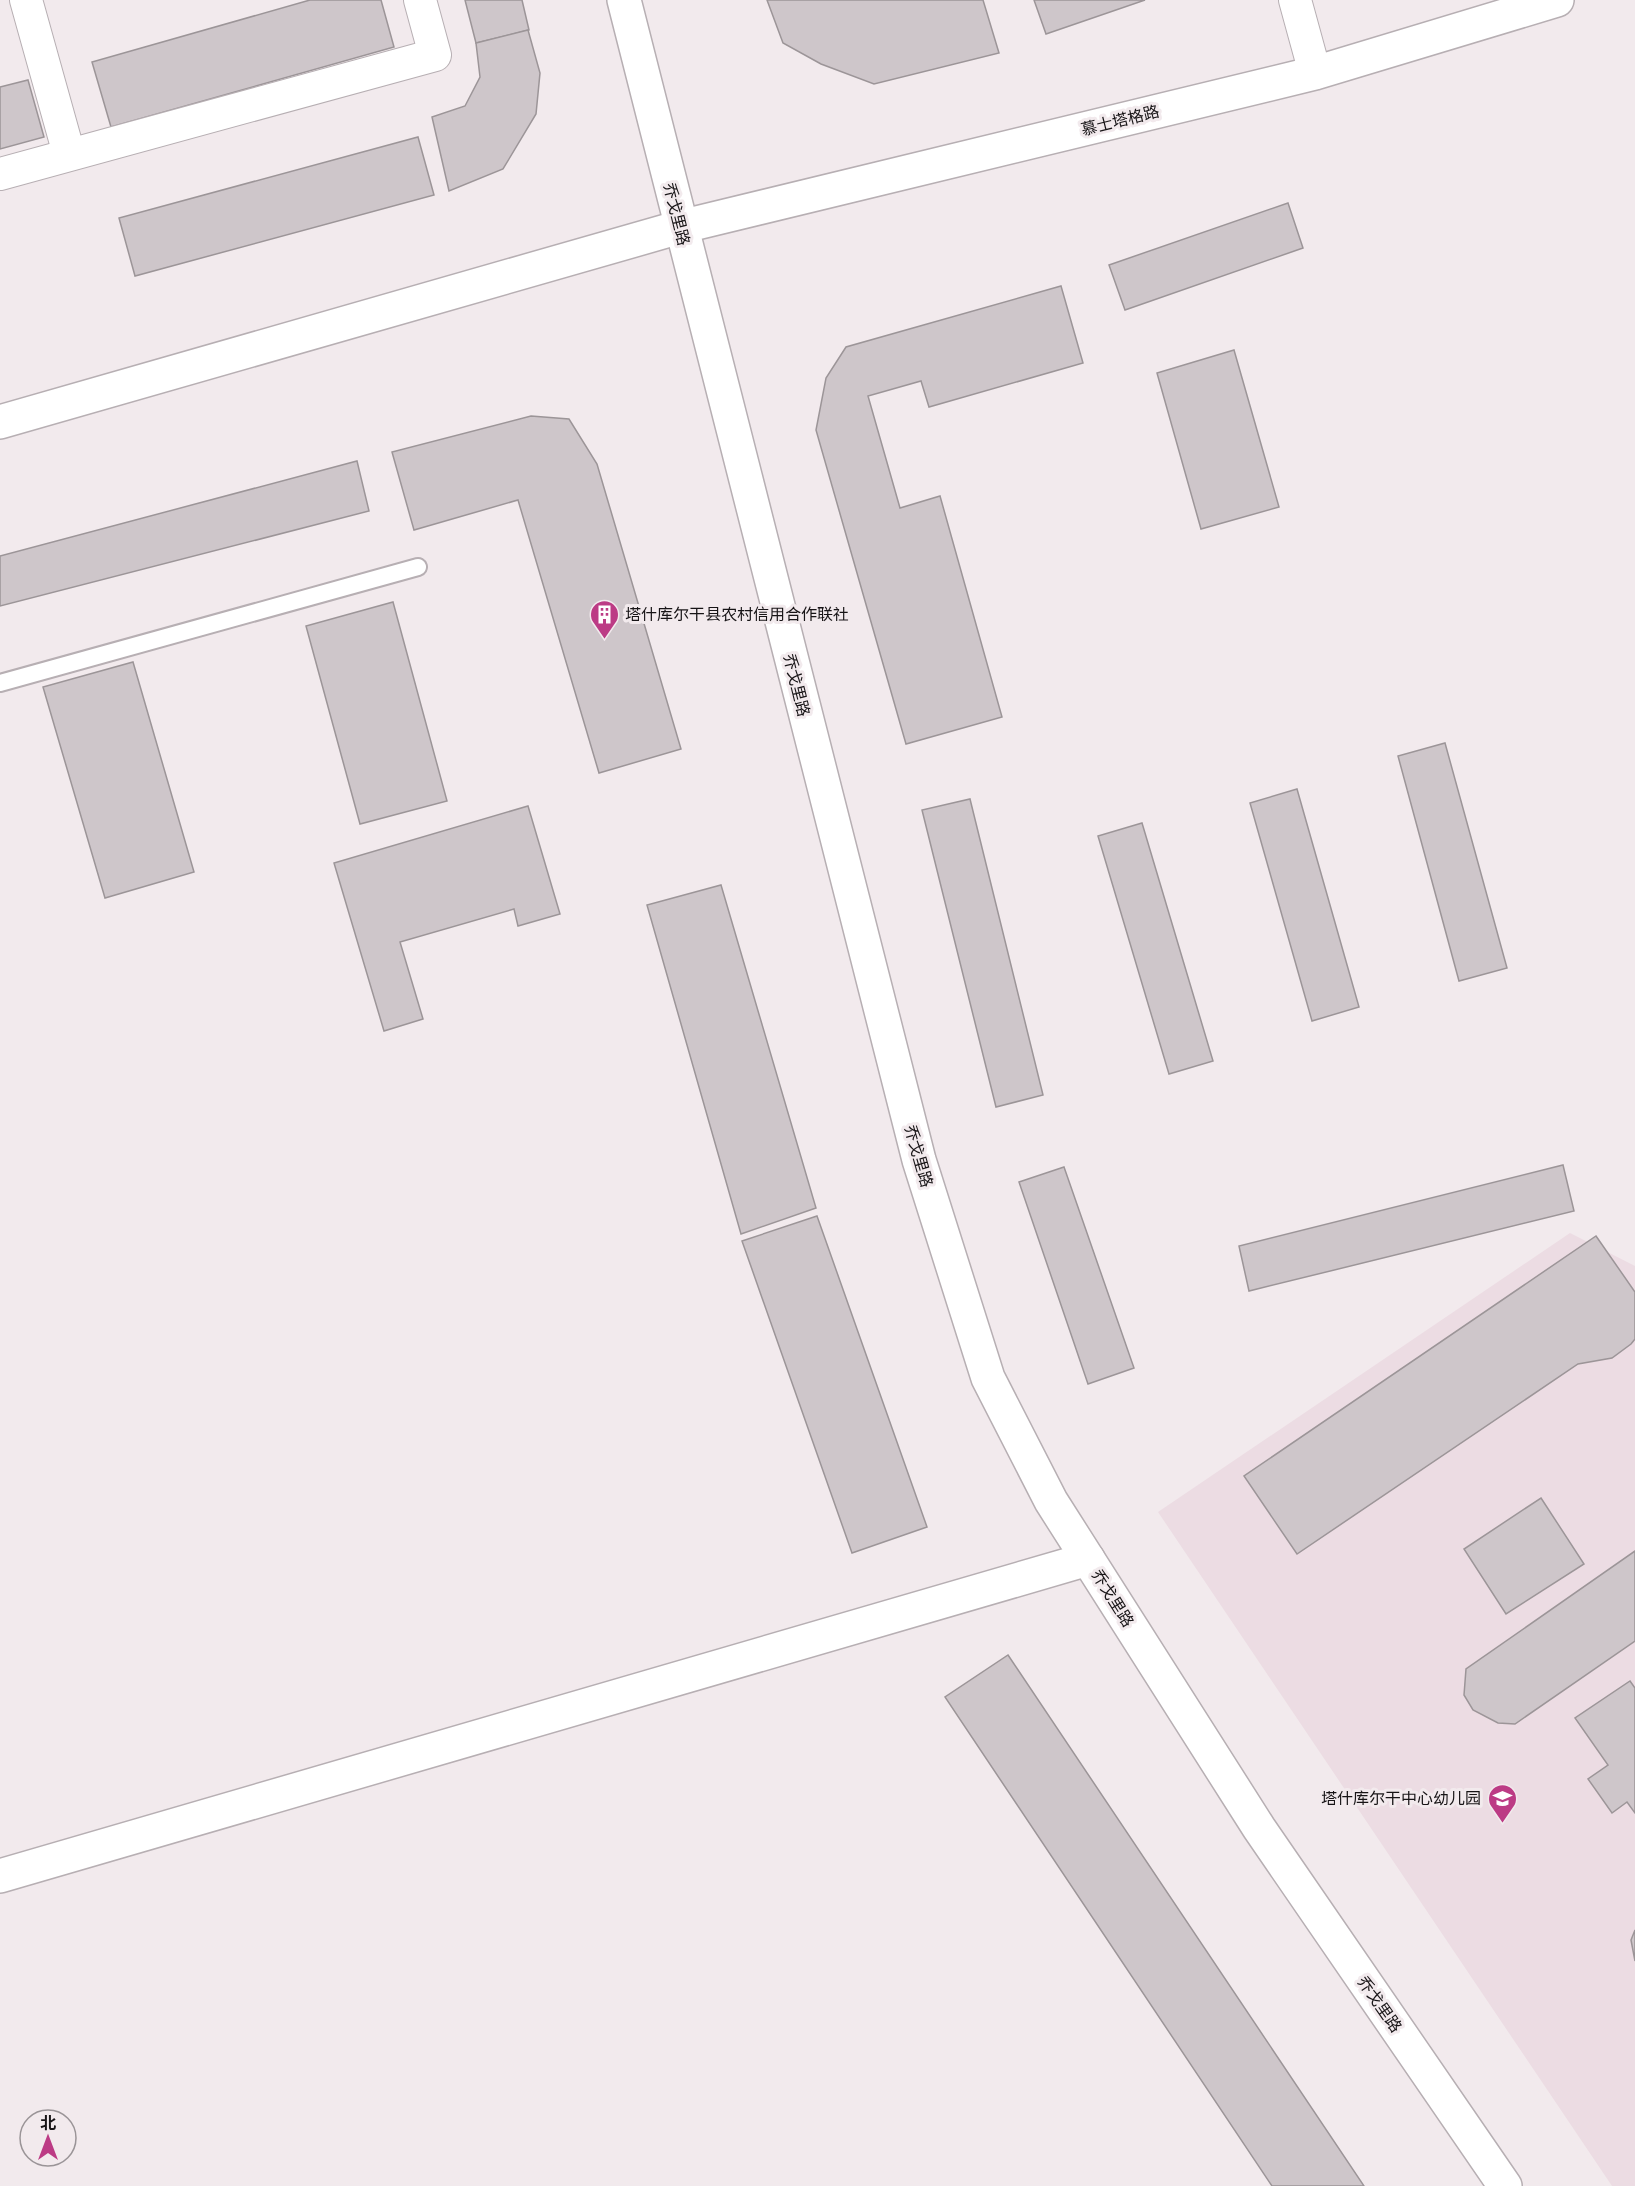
<svg xmlns="http://www.w3.org/2000/svg" width="1635" height="2186" font-family="'PT Serif','Noto Sans SC',serif">
  <rect width="100%" height="100%" fill="#f2eaed"/>
  <!-- built -->
  <path fill="#ecdce3" d="M1570,1233L1635,1266V2186H1612L1158,1512Z"/>
  <!-- building -->
  <g fill="#cec6ca" stroke="#9c9598" stroke-width="1.5">
    <path d="M310,0H381L394,47L111,127L92,62Z"/>
    <path d="M465,0H522L529,30L476,43Z"/>
    <path d="M767,0H983L999,53L874,84L821,64L783,43Z"/>
    <path d="M1034,0H1145L1046,34Z"/>
    <path d="M528,30L540,73L536,114L503,169L449,191L432,117L465,106L480,77L476,43Z"/>
    <path d="M28,80L44,137L0,149V87Z"/>
    <path d="M418,137L434,195L135,276L119,218Z"/>
    <path d="M1288,203L1303,248L1125,310L1109,265Z"/>
    <path d="M1061,286L1083,363L929,407L921,381L868,396L900,508L940,496L1002,717L906,744L816,430L826,378L846,347Z"/>
    <path d="M1234,350L1279,507L1201,529L1157,373Z"/>
    <path d="M531,416L569,419L597,464L681,749L599,773L518,500L414,530L392,452Z"/>
    <path d="M357,461L369,511L0,606V556Z"/>
    <path d="M393,602L447,801L360,824L306,626Z"/>
    <path d="M133,662L194,872L105,898L43,687Z"/>
    <path d="M1445,743L1507,968L1459,981L1398,756Z"/>
    <path d="M1297,789L1359,1007L1312,1021L1250,803Z"/>
    <path d="M970,799L1043,1095L996,1107L922,810Z"/>
    <path d="M528,806L560,914L518,926L514,909L400,942L423,1019L384,1031L334,863Z"/>
    <path d="M1142,823L1213,1061L1169,1074L1098,836Z"/>
    <path d="M721,885L816,1208L741,1234L647,905Z"/>
    <path d="M1563,1165L1574,1211L1249,1291L1239,1246Z"/>
    <path d="M1064,1167L1134,1368L1088,1384L1019,1182Z"/>
    <path d="M817,1216L927,1527L852,1553L742,1241Z"/>
    <path d="M1596,1236L1635,1292V1339L1631,1344L1612,1358L1578,1364L1297,1554L1244,1476Z"/>
    <path d="M1541,1498L1584,1564L1506,1614L1464,1549Z"/>
    <path d="M1635,1551V1641L1515,1724L1498,1723L1473,1710L1464,1695L1466,1669Z"/>
    <path d="M1008,1655L1364,2186H1272L945,1697Z"/>
    <path d="M1630,1681L1635,1688V1813L1627,1802L1612,1813L1588,1779L1608,1765L1575,1718Z"/>
    <path d="M1635,1930V1961L1631,1940Z"/>
  </g>
  <g fill="none" stroke-linecap="round" stroke-linejoin="round">
    <defs>
      <path id="service" d="M0,683L418,567"/>
      <g id="minor">
        <path d="M26,0L69,154"/>
        <path d="M1295,0L1315,73"/>
        <path d="M0,174L435,55L420,0"/>
      </g>
      <g id="tertiary">
        <path d="M624,0L919,1160L988,1378L1051,1501L1259,1828L1505,2186"/>
        <path d="M0,422L680,227L1315,73L1557,0"/>
        <path d="M0,1876L1088,1559"/>
      </g>
    </defs>
    <!-- service casing -->
    <use href="#service" stroke="#b7afb3" stroke-width="20"/>
    <!-- minor casing -->
    <use href="#minor" stroke="#b7afb3" stroke-width="34"/>
    <!-- tertiary casing -->
    <use href="#tertiary" stroke="#b7afb3" stroke-width="36"/>
    <!-- service -->
    <use href="#service" stroke="#fff" stroke-width="16"/>
    <!-- minor -->
    <use href="#minor" stroke="#fff" stroke-width="32"/>
    <!-- tertiary -->
    <use href="#tertiary" stroke="#fff" stroke-width="33"/>
  </g>
  <!-- icons -->
  <defs>
    <symbol id="building-pin" viewBox="-11 -11 22 30"><path d="M0 17L-7.5 6A9.5 9.5 0 1 1 7.5 6Z" fill="#bc3b85" stroke="#f2eaed"/><path d="M-4-6H4V6H1V3H-1V6H-4ZM-2.5-4.3h1.7v1.8h-1.7ZM.8-4.3h1.7v1.8H.8ZM-2.5-1h1.7V.8h-1.7ZM.8-1h1.7V.8H.8Z" fill="#fff"/></symbol>
    <symbol id="school-pin" viewBox="-11 -11 22 30"><path d="M0 17L-7.5 6A9.5 9.5 0 1 1 7.5 6Z" fill="#bc3b85" stroke="#f2eaed"/><path d="M0-5L7-2L0 1L-7-2ZM-4 1L0 2.5L4 1V4Q0 6-4 4Z" fill="#fff"/></symbol>
  </defs>
  <g fill-rule="evenodd">
    <use href="#building-pin" x="588" y="598" width="33" height="45"/>
    <use href="#school-pin" x="1486" y="1782" width="33" height="45"/>
  </g>
  <g text-anchor="middle" dominant-baseline="central" stroke-width="6" stroke-linejoin="round" paint-order="stroke">
    <!-- street labels -->
    <g font-size="16" fill="#171416" stroke="#f2eaed">
      <text transform="translate(1120 120) rotate(-14)">慕士塔格路</text>
      <text transform="translate(677 214) rotate(76)">乔戈里路</text>
      <text transform="translate(797 685) rotate(76)">乔戈里路</text>
      <text transform="translate(919 1156) rotate(74)">乔戈里路</text>
      <text transform="translate(1113 1598) rotate(58)">乔戈里路</text>
      <text transform="translate(1380 2004) rotate(55)">乔戈里路</text>
    </g>
    <!-- poi labels -->
    <g font-size="16" fill="#171416" stroke="#f2eaed" text-anchor="start">
      <text x="625" y="614">塔什库尔干县农村信用合作联社</text>
      <text x="1481" y="1798" text-anchor="end">塔什库尔干中心幼儿园</text>
    </g>
  </g>
  <!-- north arrow -->
  <g transform="translate(48 2138)"><circle r="28" fill="#f2eaed" stroke="#9a9497" stroke-width="1.5"/>
  <path d="M0-4.5L10 22L0 15L-10 22Z" fill="#bc3b85"/>
  <text y="-9" font-size="16" font-weight="bold" text-anchor="middle" fill="#171416">北</text>
  </g>
</svg>
